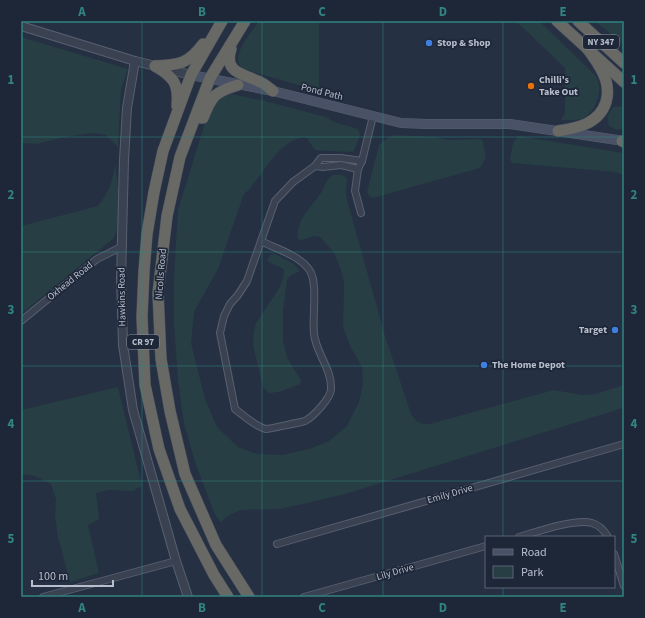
<svg xmlns="http://www.w3.org/2000/svg" width="645" height="618" font-family="'Source Sans 3',sans-serif">
  <rect width="100%" height="100%" fill="#253043"/>
  <!-- green -->
  <g fill="#273e44">
    <path d="M259,21H319V91L243,69C242,67 240,66 239,64C233,53 253,30 259,21Z"/>
    <path d="M516,21H539L596,76C597,78 599,82 599,85C601,97 593,115 581,119C574,121 568,120 561,120L565,113V68Z"/>
    <path d="M595,21H624V45Z"/>
    <path d="M21,37L128,69L121,89L118,147L106,135L94,133L64,137L37,144L21,143Z"/>
    <path d="M231,94L265,101L326,117L334,122L358,129L360,135L354,151L350,152L315,150L306,137C283,139 271,161 258,178C253,184 251,189 244,194L218,269L194,312L191,343L205,399L217,427L238,447L257,454L282,455L309,449L329,441L347,426L359,402L363,384L362,367L351,348L343,328L344,283L341,270L334,253L320,237L314,236L302,240L298,239C295,221 312,206 321,193C324,188 326,180 330,177C335,173 340,175 345,176L347,179L346,195L349,207L385,336L411,414C416,422 420,425 430,424L554,390L582,395L595,394L624,385V410L623,408L345,494L281,509L240,510L228,516L221,522L215,515L196,465L184,424L178,380L174,325V276L178,210L209,110L217,99Z"/>
    <path d="M624,106V129L617,130L609,126L607,117L613,107Z"/>
    <path d="M395,135L435,137L447,140L481,139L483,141L486,158L480,168L373,198L369,196L367,192L379,145L389,137Z"/>
    <path d="M518,136L624,153V175L615,172L512,163L510,159L513,143Z"/>
    <path d="M115,164C118,184 123,220 114,238L21,314V226L98,206C109,192 113,181 115,164Z"/>
    <path d="M275,254L294,264L300,271L290,276L287,280L283,312V341L287,358L301,380L300,384L280,392L269,393L263,387L253,345L254,332L256,323L278,290L283,278L284,270C279,265 272,265 267,260L270,255Z"/>
    <path d="M118,387L142,486L133,491L109,490L96,493L99,519L88,525L99,573L70,582L58,537L55,516L56,499L51,484L35,476L21,474V410Z"/>
  </g>
  <g fill="none" stroke-linecap="round" stroke-linejoin="round">
    <defs>
      <g id="minor">
        <path d="M358,169L341,165L323,167L315,166L321,158H341L362,161"/>
        <path d="M361,213L355,191L358,169L362,161L373,116"/>
        <path d="M261,241C276,249 300,255 310,271C318,283 312,319 314,334C316,353 332,369 331,389C331,398 313,417 305,421C301,422 269,429 266,429C256,427 243,415 235,409L220,333L224,316L230,304L238,295L247,281Z"/>
        <path d="M261,241L275,201L293,182L315,166"/>
        <path d="M21,321L97,259L123,246"/>
        <path d="M519,537C536,532 576,518 592,523C599,525 604,530 608,537"/>
        <path d="M277,544L624,444"/>
        <path d="M614,554L624,586"/>
        <path d="M43,597L176,561"/>
        <path d="M304,597L486,546"/>
      </g>
      <g id="tertiary">
        <path d="M21,26L135,61L191,75"/>
        <path d="M135,61L127,108L124,160L121,278L123,345L133,410L176,561L188,597"/>
      </g>
      <path id="secondary" d="M191,75L273,91L401,123L427,124H510L624,141"/>
      <g id="trunk">
        <path d="M222,21L191,75L163,151L154,192L147,234L144,271L142,317L145,385L159,449L180,509L214,575L228,597"/>
        <path d="M245,21L210,78L180,157L167,216L158,293L161,359L170,411L185,474L216,545L249,597"/>
        <path d="M557,21L624,82"/>
        <path d="M578,21L624,63"/>
        <path d="M231,49C223,73 244,74 260,82C265,84 269,88 273,91"/>
        <path d="M155,66C179,65 188,64 203,44"/>
        <path d="M155,66C174,77 179,84 177,106"/>
        <path d="M201,118H203C212,95 215,92 238,85"/>
        <path d="M558,131C577,128 599,124 606,102C608,95 608,88 606,81C603,69 594,58 587,48"/>
        <path d="M622,141L624,142"/>
      </g>
    </defs>
    <!-- minor casing -->
    <use href="#minor" stroke="#586070" stroke-width="8"/>
    <!-- tertiary casing -->
    <use href="#tertiary" stroke="#586070" stroke-width="10"/>
    <!-- secondary casing -->
    <use href="#secondary" stroke="#586070" stroke-width="10"/>
    <!-- trunk casing -->
    <use href="#trunk" stroke="#444d5d" stroke-width="12"/>
    <!-- minor -->
    <use href="#minor" stroke="#3a4252" stroke-width="6"/>
    <!-- tertiary -->
    <use href="#tertiary" stroke="#3a4252" stroke-width="8"/>
    <!-- secondary -->
    <use href="#secondary" stroke="#485166" stroke-width="9"/>
    <!-- trunk -->
    <use href="#trunk" stroke="#686864" stroke-width="11"/>
  </g>
  <!-- grid -->
  <path fill="none" stroke="#318481" stroke-width="1" stroke-opacity="0.55" d="M142,21V597M262,21V597M383,21V597M503,21V537M21,137H624M21,252H624M21,366H624M21,481H624M503,587V597"/>
  <!-- markers -->
  <g fill="#3f7fe0" stroke="#1e2738" stroke-width="1.5">
    <circle cx="429" cy="43" r="4"/>
    <circle cx="615" cy="330" r="4"/>
    <circle cx="484" cy="365" r="4"/>
  </g>
  <circle fill="#e8710a" stroke="#1e2738" stroke-width="1.5" cx="531" cy="86" r="4"/>
  <g text-anchor="middle" dominant-baseline="central" stroke-width="3.5" stroke-linejoin="round" paint-order="stroke">
    <!-- shield labels -->
    <g fill="#1e2738" stroke="#8991a0" stroke-width="1">
      <rect x="583" y="35" width="36" height="14" rx="3"/>
      <rect x="127" y="335" width="32" height="14" rx="3"/>
    </g>
    <g font-size="9" font-weight="bold" fill="#b7becc">
      <text x="601" y="42">NY 347</text>
      <text x="143" y="342">CR 97</text>
    </g>
    <!-- poi labels -->
    <g font-size="10" font-weight="bold" fill="#b7becc" stroke="#1e2738" text-anchor="start">
      <text x="437" y="43">Stop &amp; Shop</text>
      <text x="539" y="80">Chilli's<tspan x="539" dy="12">Take Out</tspan></text>
      <text x="607" y="330" text-anchor="end">Target</text>
      <text x="492" y="365">The Home Depot</text>
    </g>
    <!-- street labels -->
    <g font-size="10" fill="#b7becc" stroke="#1e2738">
      <text transform="translate(322 92) rotate(14)">Pond Path</text>
      <text transform="translate(161 274) rotate(-85)">Nicolls Road</text>
      <text transform="translate(70 281) rotate(-39)">Oxhead Road</text>
      <text transform="translate(122 297) rotate(-91)">Hawkins Road</text>
      <text transform="translate(450 494) rotate(-16)">Emily Drive</text>
      <text transform="translate(395 572) rotate(-16)">Lily Drive</text>
    </g>
  </g>
  <!-- border -->
  <rect width="645" height="618" fill="none" stroke="#1e2738" stroke-width="44"/>
  <!-- legend -->
  <rect x="485" y="536" width="130" height="52" fill="#1e2738" stroke="#5b6373"/>
  <rect x="493" y="549" width="20" height="6" fill="#485166" stroke="#5b6373"/>
  <text x="521" y="556" font-size="12" fill="#b7becc">Road</text>
  <rect x="493" y="566" width="20" height="12" fill="#273e44" stroke="#5b6373"/>
  <text x="521" y="576" font-size="12" fill="#b7becc">Park</text>
  <!-- scale -->
  <path d="M32 580v6h81v-6" fill="none" stroke="#b7becc" stroke-width="2"/>
  <text x="38" y="580" font-size="12" fill="#b7becc" stroke="#1e2738" stroke-width="3" paint-order="stroke">100 m</text>
  <rect x="22" y="22" width="601" height="574" fill="none" stroke="#318481" stroke-width="1.5"/>
  <g font-size="13" text-anchor="middle" font-weight="bold" fill="#318481">
    <text x="82" y="16">A</text>
    <text x="202" y="16">B</text>
    <text x="322" y="16">C</text>
    <text x="443" y="16">D</text>
    <text x="563" y="16">E</text>
    <text x="11" y="84">1</text>
    <text x="634" y="84">1</text>
    <text x="11" y="199">2</text>
    <text x="634" y="199">2</text>
    <text x="11" y="314">3</text>
    <text x="634" y="314">3</text>
    <text x="11" y="428">4</text>
    <text x="634" y="428">4</text>
    <text x="11" y="543">5</text>
    <text x="634" y="543">5</text>
    <text x="82" y="612">A</text>
    <text x="202" y="612">B</text>
    <text x="322" y="612">C</text>
    <text x="443" y="612">D</text>
    <text x="563" y="612">E</text>
  </g>
</svg>
